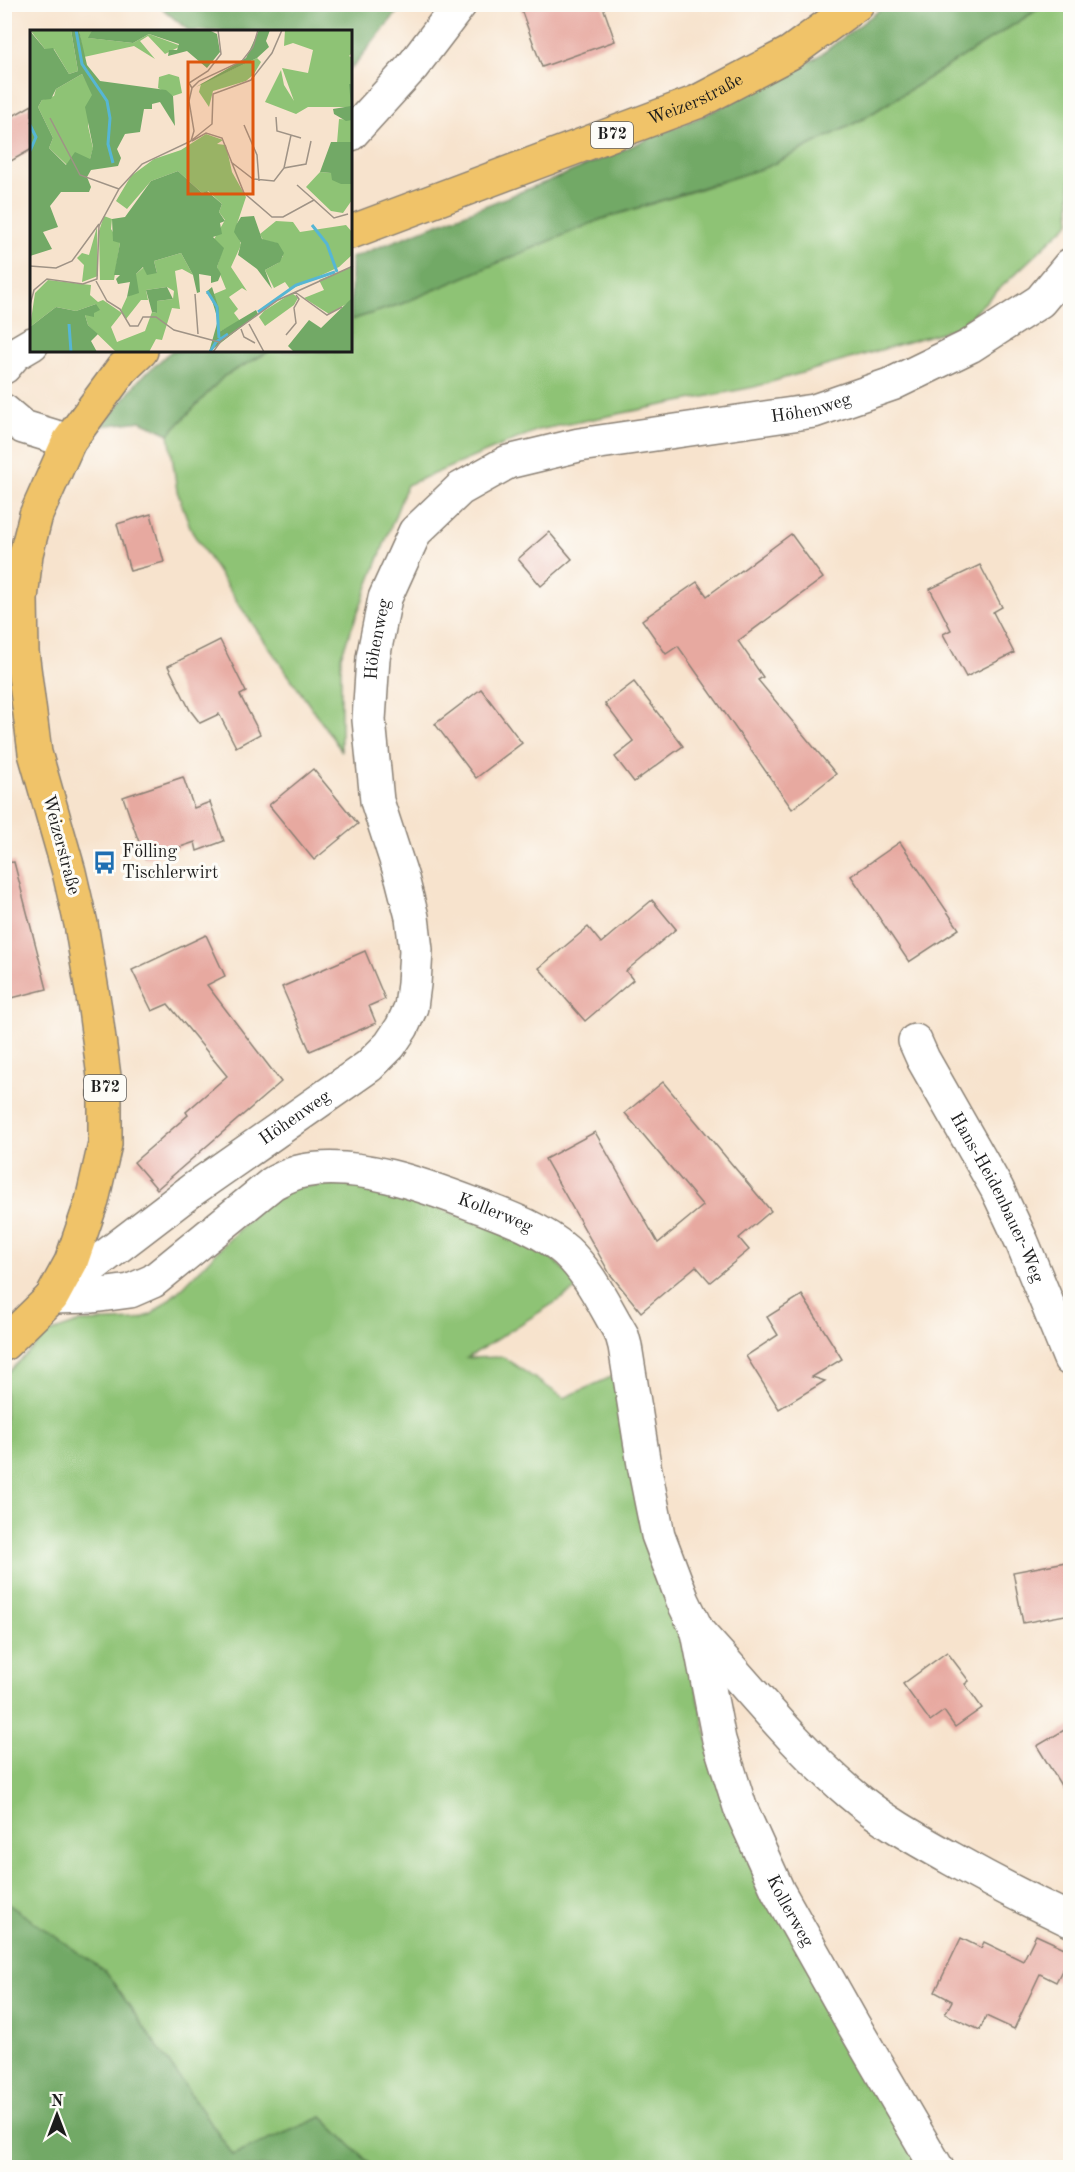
<svg xmlns="http://www.w3.org/2000/svg" width="1075" height="2172" font-family="'Old Standard TT',serif">
  <rect width="100%" height="100%" fill="#fdfcf7"/>
  <filter id="ink" filterUnits="userSpaceOnUse"><feTurbulence type="fractalNoise" baseFrequency=".0167" numOctaves="2"/><feDisplacementMap in="SourceGraphic" scale="12" xChannelSelector="R" yChannelSelector="G"/><feConvolveMatrix kernelMatrix="1 2 1 2 8 2 1 2 1" color-interpolation-filters="sRGB"/></filter>
  <filter id="wash" filterUnits="userSpaceOnUse"><feTurbulence type="fractalNoise" baseFrequency=".008" numOctaves="4" result="noise"/><feDisplacementMap in="SourceGraphic" scale="24" xChannelSelector="R" yChannelSelector="G"/><feGaussianBlur stdDeviation="1.35" result="paint"/><feColorMatrix in="noise" values="0 0 0 0 0 0 0 0 0 0 0 0 0 0 0 0 0 1.4 0 .05"/><feComposite in="paint" operator="in"/></filter>
  <g filter="url(#wash)">
    <rect width="100%" height="100%" fill="#f7e3cd"/>
    <!-- green -->
    <g fill="#8ec375" stroke="#557048" stroke-width="1.5">
      <path d="M1045,5H1070V222L959,327L754,387L538,430L407,485L341,656V750L240,606L192,532L177,491L169,434L224,376L270,351H351V320L401,304L599,220L700,189L775,163L863,119Z"/>
      <path d="M367,1183L536,1243L581,1286L467,1358L503,1357L564,1398L620,1373L683,1625L708,1742L924,2167H373L322,2117L233,2156L105,1971L5,1902V1375L49,1333L81,1322L137,1320L152,1314L183,1287L268,1199L287,1187Z"/>
    </g>
    <!-- forest -->
    <g fill="#72a966" stroke="#476241" stroke-width="1.5">
      <path d="M158,5H403L351,69V32L189,31Z"/>
      <path d="M886,5H1045L863,119L767,167L599,220L401,304L351,320V258L561,176L707,114L784,76L816,58Z"/>
      <path d="M171,351H270L224,376L169,434L141,421L102,426L139,380Z"/>
      <path d="M5,1902L105,1971L233,2155L322,2117L373,2167H5Z"/>
    </g>
    <g id="blocks">
      <!-- building -->
      <g fill="#e7a9a0">
        <path d="M519,4H602L615,41L542,67Z"/>
        <path d="M32,105V149L4,165V121Z"/>
        <path d="M151,514L164,562L130,571L117,524Z"/>
        <path d="M549,532L572,559L541,586L518,559Z"/>
        <path d="M791,534L823,578L738,641L763,677L758,680L836,774L792,809L678,646L666,654L642,620L697,582L707,596Z"/>
        <path d="M980,565L1002,607L993,612L1014,653L966,677L943,634L951,630L930,589Z"/>
        <path d="M220,640L246,692L240,695L260,734L236,747L219,714L200,723L190,710L168,666Z"/>
        <path d="M634,682L683,746L634,782L615,757L634,742L605,704Z"/>
        <path d="M481,689L522,743L476,778L435,724Z"/>
        <path d="M313,769L358,824L314,860L269,805Z"/>
        <path d="M183,777L194,808L210,802L224,841L197,851L195,842L145,859L123,797Z"/>
        <path d="M900,842L959,929L909,962L851,876Z"/>
        <path d="M14,862L47,989L4,1000V863Z"/>
        <path d="M652,900L676,929L626,971L633,980L585,1021L539,968L588,927L601,943Z"/>
        <path d="M206,935L225,976L207,985L281,1082L157,1189L134,1162L188,1115L186,1112L227,1076L168,1004L152,1011L132,970Z"/>
        <path d="M365,951L385,999L369,1006L376,1023L310,1051L282,987Z"/>
        <path d="M663,1082L771,1211L739,1238L749,1250L710,1282L696,1266L641,1312L610,1274L545,1159L595,1132L658,1243L703,1206L625,1113Z"/>
        <path d="M802,1295L842,1359L812,1377L825,1381L779,1409L746,1356L778,1335L767,1317Z"/>
        <path d="M1071,1561V1614L1023,1623L1013,1572Z"/>
        <path d="M947,1652L969,1681L965,1684L982,1708L955,1727L944,1711L930,1721L903,1684Z"/>
        <path d="M1071,1726V1802L1037,1746Z"/>
        <path d="M1036,1935L1071,1951V1953L1056,1982L1040,1974L1014,2029L986,2016L980,2030L945,2014L952,2001L935,1992L961,1938L981,1948L984,1942L1023,1961Z"/>
      </g>
    </g>
  </g>
  <g filter="url(#ink)">
    <use href="#blocks" fill-opacity="0" stroke="#8a8074" stroke-width="1.5"/>
    <g fill="none" stroke-linecap="round" stroke-linejoin="round">
      <defs>
        <g id="street">
          <path d="M351,134L412,67L460,4"/>
          <path d="M4,367L15,354L32,344"/>
          <path d="M4,411L23,427L69,441"/>
          <path id="s1" d="M915,1041L923,1059L997,1189L1022,1242L1070,1359"/>
          <path id="s2" d="M52,1297L192,1190L369,1066L390,1045L402,1027L411,1007L414,984L416,950L412,917L402,878L377,801L369,720L373,658L385,598L415,532L460,489L508,462L579,445L814,411L892,384L970,346L1040,301L1070,265"/>
          <path id="s3" d="M52,1297L93,1296L130,1291L153,1281L273,1183C283,1178 292,1173 303,1171C360,1160 428,1187 481,1207C510,1218 542,1230 566,1251C590,1273 605,1307 622,1335L625,1346L644,1465L658,1535L683,1601L698,1632L719,1740L740,1807L778,1891L853,2024L937,2168"/>
          <path d="M698,1632C748,1686 793,1744 849,1792C880,1819 916,1839 952,1859C991,1881 1030,1901 1070,1920"/>
        </g>
        <g id="primary">
          <path id="s4" d="M351,232L697,102L790,53L857,4"/>
          <path d="M4,1344L52,1297L71,1262L92,1201L105,1144V1084L95,1009L81,924L69,872L35,753L22,652L21,599L26,554L36,515L69,441L122,369L141,351"/>
        </g>
      </defs>
      <!-- street casing -->
      <use href="#street" stroke="#8a8074" stroke-width="36"/>
      <!-- primary casing -->
      <use href="#primary" stroke="#8a8074" stroke-width="36"/>
      <!-- street -->
      <use href="#street" stroke="#fff" stroke-width="33"/>
      <!-- primary -->
      <use href="#primary" stroke="#f0c369" stroke-width="33"/>
    </g>
  </g>
  <!-- icons -->
  <defs>
    <symbol id="bus-bare" viewBox="-9 -9 18 18"><path d="M-5-6H5V4H4V6H2V4H-2V6H-4V4H-5ZM-3.5-4V0h7V-4ZM-3.5 1.2v1.5H-2V1.2ZM2 1.2v1.5H3.5V1.2Z" fill="#1f6fb2" stroke="#fdfcf7" stroke-width="2.5" paint-order="stroke"/></symbol>
  </defs>
  <g fill-rule="evenodd">
    <use href="#bus-bare" x="88" y="846" width="33" height="33"/>
  </g>
  <g text-anchor="middle" dominant-baseline="central" stroke-width="6" stroke-linejoin="round" paint-order="stroke">
    <!-- shield labels -->
    <g fill="#fdfcf7" stroke="#605f5e" stroke-width="1.5">
      <rect x="591" y="122" width="42" height="26" rx="4.5"/>
      <rect x="84" y="1075" width="42" height="26" rx="4.5"/>
    </g>
    <g font-size="16" font-weight="bold" fill="#1c1c1c">
      <text x="612" y="135">B72</text>
      <text x="105" y="1088">B72</text>
    </g>
    <!-- street labels -->
    <g font-size="18" fill="#1c1c1c" stroke="#fdfcf7">
      <text stroke="none"><textPath href="#s4" startOffset="369">Weizerstraße</textPath></text>
      <text stroke="none"><textPath href="#s2" startOffset="1380">Höhenweg</textPath></text>
      <text stroke="none"><textPath href="#s2" startOffset="840">Höhenweg</textPath></text>
      <text transform="translate(61 845) rotate(75)">Weizerstraße</text>
      <text stroke="none"><textPath href="#s2" startOffset="302">Höhenweg</textPath></text>
      <text stroke="none"><textPath href="#s1" startOffset="177">Hans-Heidenbauer-Weg</textPath></text>
      <text stroke="none"><textPath href="#s3" startOffset="490">Kollerweg</textPath></text>
      <text stroke="none"><textPath href="#s3" startOffset="1276">Kollerweg</textPath></text>
    </g>
    <!-- poi labels -->
    <g font-size="18" fill="#1c1c1c" stroke="#fdfcf7" text-anchor="start">
      <text x="122" y="852">Fölling<tspan x="122" dy="21">Tischlerwirt</tspan></text>
    </g>
  </g>
  <!-- overview -->
  <g transform="translate(30 30)">
    <rect width="322" height="322" fill="#f7e3cd"/>
    <path d="M0,0H41L48,41L39,44L24,19H15ZM49,0H62L59,8L103,13L119,4L151,16L135,24L118,6L110,11L125,29L104,16L54,27ZM255,0H322V23L319,26L323,28L321,77H278L266,84L235,72L251,40L254,55L264,71L263,82L264,71L252,38L278,43L283,20L263,13L254,16ZM227,28L231,32L224,44L216,51L183,61L179,77L169,62L171,54ZM52,44L63,65L58,96L63,118L60,129L37,135L19,118L23,108L8,77L12,70L24,66L26,59ZM139,44L149,47L152,63L143,66L128,58L129,47ZM309,89L322,90V112L307,113ZM176,104L193,110L187,114L196,115L202,142L216,167L206,197L211,215L201,237L217,261L212,258L199,267L208,279L204,283L210,291L189,302L184,264L196,259L187,237L193,218L183,211L195,190L189,182L192,174L178,161L172,163L148,141L121,151L97,179L86,171L101,146L124,129L151,120ZM290,142L301,143L320,154L322,151V170L313,183L301,181L276,157ZM74,186L82,189L81,199L90,213L84,250H70L69,201ZM246,191L263,192L270,202L316,195L322,202V225L309,237L268,256L260,259L255,252L244,258L235,240L248,233L253,226L246,213L233,210L230,204ZM67,197L68,246L52,252L54,235L47,228L52,223L59,225ZM151,223L163,245L152,239L145,241L150,279L142,278L132,310L126,309L119,322H86L58,295L55,285L64,282L66,274L46,281L26,277L0,297L5,263L18,250L61,255L60,265L68,272L73,270L92,283L81,297L87,312L115,301L122,282L127,283V271L143,269L144,261L137,257L116,260L118,270H111L96,289L91,280L97,267L103,264L106,244L114,237L127,243L124,231ZM322,237V268L318,273L299,284L274,268L294,260L289,250ZM262,263L268,268L264,275L235,296L229,287L234,281Z" fill="#8ec375"/>
    <path d="M41,0H49L57,35L70,51L136,60L143,66L145,96L130,72L122,74V79H114L110,102L95,104L87,119L91,128L88,136L61,140L57,147L61,157L59,162H31L24,171L20,176L28,197L13,202L22,219L0,226V1L15,19L23,18L39,44L48,41ZM52,44L62,65L55,77L63,117L60,129L45,122L36,135L19,118L23,108L8,77L12,70L21,69L26,59ZM62,0H179L187,4L190,22L177,38L157,21L138,26L139,20H147L149,14L119,4L103,13L58,8ZM229,0H240L236,11L239,17L227,28L166,57L216,28ZM319,54H322V90L316,91L304,84L303,79L321,76ZM301,112H322L321,154H311L302,150L301,143L290,142ZM148,141L172,163L177,161L192,174L189,182L195,191L190,193L192,204L183,207L194,218L187,237L191,244L188,251L181,253V246L169,244L170,262L167,263L163,245L151,223L124,231L127,243L117,245L113,237L106,244L109,263L97,267L100,252L88,254L86,249L90,245H84L90,213L83,211L82,189L95,187L121,151ZM224,186L232,209L248,213L254,223L250,232L235,240L242,259L227,239L208,225L211,213L204,202L206,195L211,187ZM137,257L143,269L127,271V283L122,282L116,260ZM182,257L189,279V302L226,280L228,284L179,322L188,290L180,264H176L179,261L176,262ZM322,268V322H264L258,316L279,290L291,298ZM66,274L70,280L64,283V287L55,285L58,295L68,304L61,311L67,322H0V297L26,277L46,281Z" fill="#72a966" fill-rule="evenodd"/>
    <path fill="none" stroke="#56b6d4" stroke-width="3" d="M46,0L52,34L77,71L80,88L78,114L83,133M0,95L6,107L0,121M282,195L297,214L307,242M177,261L187,277L189,308M228,282L266,255L305,242M39,294L41,322M180,322L186,312L198,304"/>
    <path fill="none" stroke="#9f9386" stroke-width="1.5" d="M162,58L159,53L178,41L191,24L188,0M246,87L247,101L271,108M20,88L50,145L89,159M214,95L227,125L229,151M162,110L182,94L183,64L221,50L242,23L252,0M162,111L176,103L192,108L214,163L242,187H253L284,170L304,188L318,184M201,132L223,149L244,151L254,138L276,134L281,111M254,138L261,105M267,155L284,170M0,236L26,238L42,231L69,194M66,251L77,271L90,279L100,296H108L113,287H126L144,300L189,312M265,262L297,285L312,277M165,264L168,304M0,275L4,260L17,249L53,254L67,249L69,196L89,159L112,134L161,111L164,101L159,71L162,58L169,51L212,31L223,17L228,0M219,294L234,322M211,299L214,307L225,313M256,305L266,293L264,278L269,269L266,265M183,322L191,311L248,270L323,236"/>
    <path fill="#de560d" fill-opacity="0.15" stroke="#de560d" stroke-width="3" d="M158,32H223V164H158Z"/>
    <rect width="322" height="322" fill="none" stroke="#1c1c1c" stroke-width="3"/>
  </g>
  <!-- margin -->
  <rect width="1075" height="2172" fill="none" stroke="#fdfcf7" stroke-width="24"/>
  <!-- north arrow -->
  <g transform="translate(57 2115)" stroke="#fdfcf7" stroke-width="4.5" paint-order="stroke">
  <path d="M0-4.5L10 22L0 15L-10 22Z" fill="#1c1c1c"/>
  <text y="-9" font-size="16" font-weight="bold" text-anchor="middle" fill="#1c1c1c">N</text>
  </g>
</svg>
